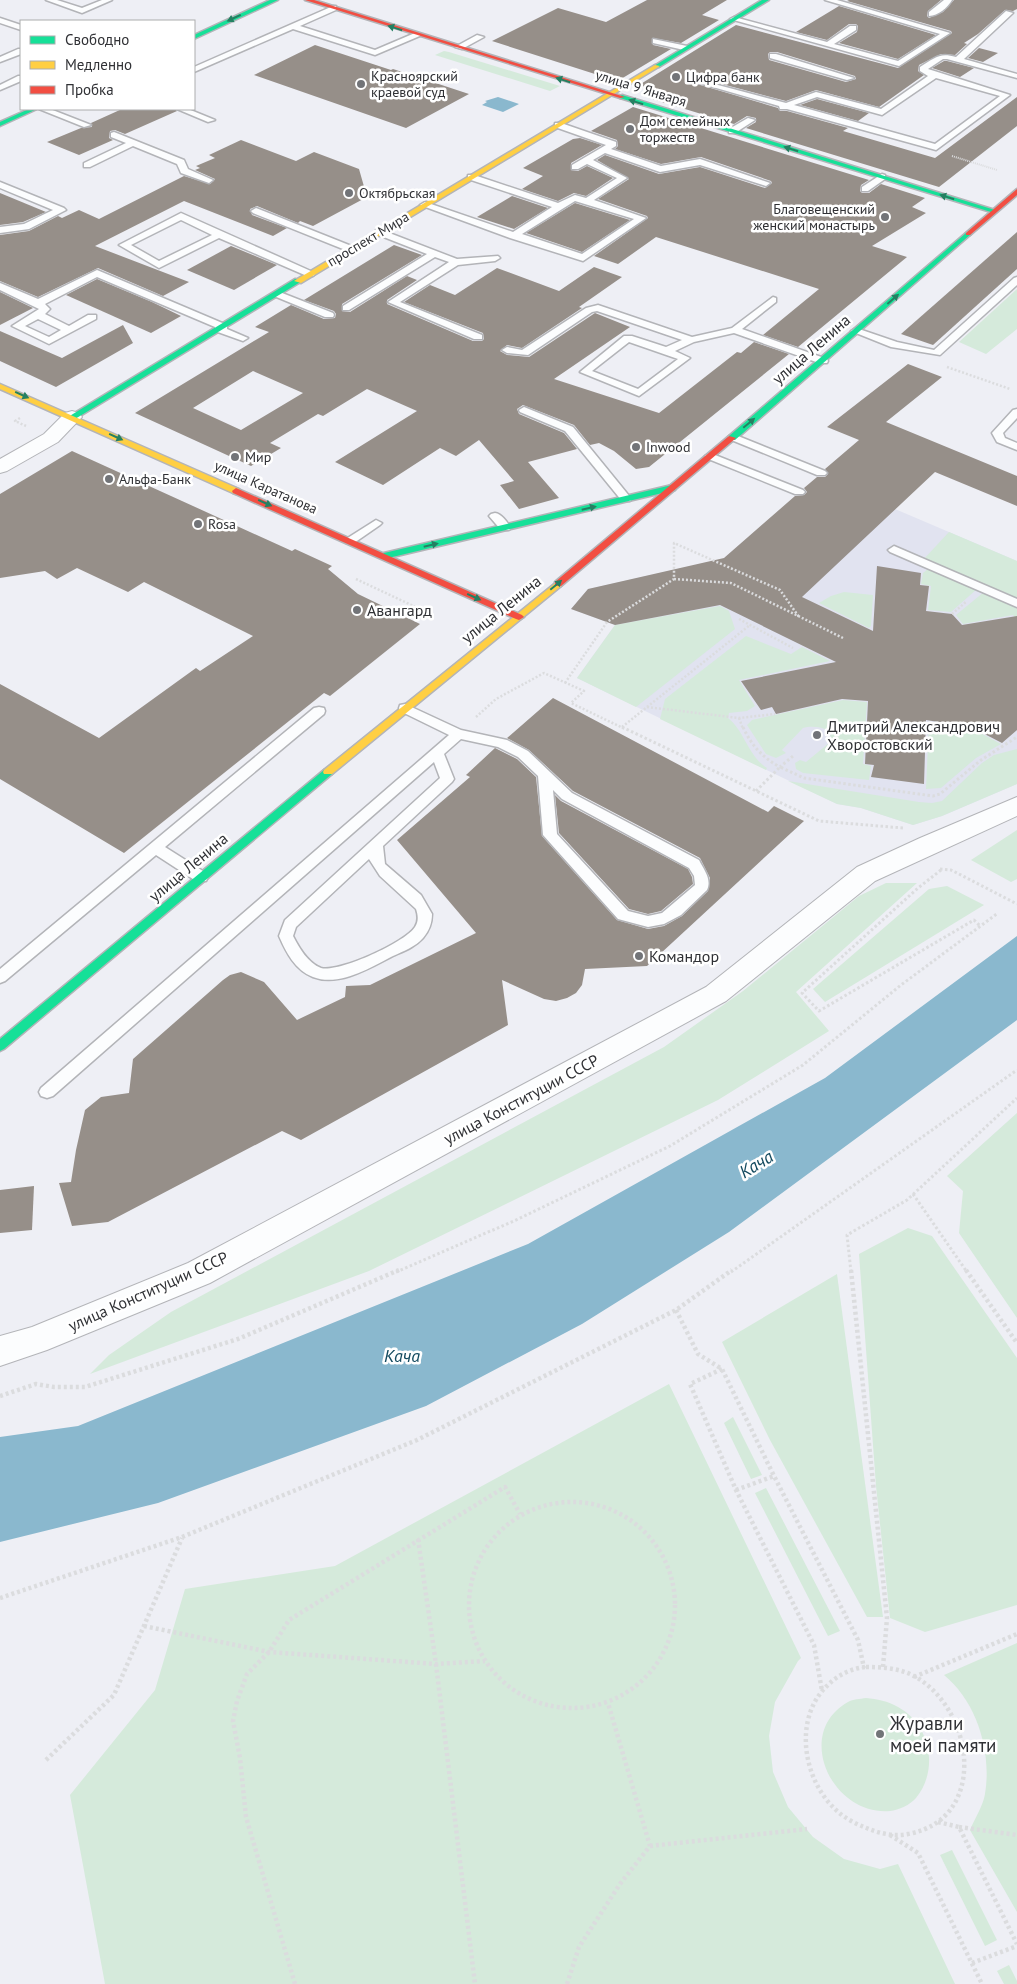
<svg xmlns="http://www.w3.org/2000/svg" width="1017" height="1984" font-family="'PT Sans',sans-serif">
  <rect width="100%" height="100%" fill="#eeeff5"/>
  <!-- built -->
  <path fill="#e1e3f0" d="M895,509L1017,561V784L942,816L913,825L861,808L837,804L577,678L615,625L571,609L588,589L723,559L745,540Z"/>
  <!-- green -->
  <g fill="#d5eadb">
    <path d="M444,51L449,52L560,86L550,91L435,55Z"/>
    <path d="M1017,289V329L986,354L959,342Z"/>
    <path d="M949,532L1017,561V600L923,560Z"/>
    <path d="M928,569L977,589L951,612L928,610L931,586L921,584L923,573Z"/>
    <path d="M844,592L873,595L871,626L869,628L819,603L831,596Z"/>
    <path d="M984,592L1017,607V620L1013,615L963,624L956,615Z"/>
    <path d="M720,606L729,611L735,629L636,707L577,678L615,625Z"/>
    <path d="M746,636L791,654L802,647L830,661L739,680L755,706L747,711L729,713L728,718C744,730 748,756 767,768L766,770L660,719L665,699Z"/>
    <path d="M843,700L867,702L863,764L871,766L869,780L803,773L796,769L795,763L800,760L806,762L829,743C837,727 813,725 803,728L782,750L786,753L776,758L766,754L747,725L752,720Z"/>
    <path d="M929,722L971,728L1001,744L976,758L941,788L926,789Z"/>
    <path d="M1017,749V784L942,816L913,825L861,808L837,804L788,781L919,802L932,803L942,801L982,763L994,755Z"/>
    <path d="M1017,830V879L1011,882L971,860Z"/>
    <path d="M886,883H917L796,992L829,1031L718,1100L369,1271L90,1374L109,1355L171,1312L664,1047L743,991L859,896Z"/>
    <path d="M947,886L984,905L825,1002L813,989L929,889Z"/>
    <path d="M1017,1113V1318L959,1233L963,1191L947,1176Z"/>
    <path d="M908,1228L932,1236L1017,1358V1605L925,1632L890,1618L876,1486L859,1254Z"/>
    <path d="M837,1274L883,1617H867L770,1440L722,1342Z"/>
    <path d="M669,1384L801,1658L798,1661L775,1702L769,1736L773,1772L788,1807L813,1837L844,1859L880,1869L898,1864L955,1984H105L70,1795L155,1690L185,1589L335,1566Z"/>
    <path d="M733,1417L762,1475L751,1479L724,1423Z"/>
    <path d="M766,1488L840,1631L828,1636L755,1493Z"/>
    <path d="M1017,1643V1912L970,1830C975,1818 983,1806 985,1794C992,1752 977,1702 944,1675Z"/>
    <path d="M866,1698C877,1699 888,1701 898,1707C931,1725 939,1770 916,1798C910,1805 899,1810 890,1811C832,1816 793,1733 848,1702C853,1699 860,1699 866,1698Z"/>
    <path d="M952,1850L997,1940L985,1946L940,1855Z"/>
    <path d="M1009,1965L1017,1981V1984H1004L997,1971Z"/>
  </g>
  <!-- water -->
  <g fill="#8ab8ce">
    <path d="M498,97L519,104L503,112L482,105L487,102L485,101Z"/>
    <path d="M1017,936V1020L729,1232L582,1324L426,1406L158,1503L0,1542V1437L78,1426L528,1244L825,1078Z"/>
  </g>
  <!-- building -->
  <g fill="#968f89" fill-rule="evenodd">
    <path d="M647,0H727L702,15L719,20L681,43L652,38L653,45L671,49L621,79L601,73L598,75L492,41L558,8L606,22Z"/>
    <path d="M849,0H941L928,11L927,16L929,18L943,12L954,0H1017V9L1013,11L1005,10L978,34L964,43L967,44L955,55L941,54L919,65L918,71L924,75L879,107L816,90L786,101L703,79L698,81L697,84L778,108L780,111H787L848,128L843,131L935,158L1017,97V126L939,187L746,128L756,122V118L747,116L734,124L649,98L660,91L639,85L736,25L898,68L952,33L951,31L847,1ZM770,52H777L855,76L856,79L846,82L769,60L768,54Z"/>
    <path d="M839,6L936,35L898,59L839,43L857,32L858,26L856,24H849L827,40L796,32Z"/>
    <path d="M315,45L391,70L393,69L469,94L406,128L254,75Z"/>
    <path d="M979,48L998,53L983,62L968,58Z"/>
    <path d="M944,61H947L974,68L960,77L932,68Z"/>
    <path d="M817,99L869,113L858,121L800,105Z"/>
    <path d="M633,107L869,180L861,185L860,191L862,193H869L881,184L925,198L912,207L926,213L872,246L907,257L798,347L763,335L819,289L656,237L618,264L594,256L648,218L647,216L598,199L629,179L597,160L605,155L659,174L700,167L765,188L772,183L771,181L701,157L661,164L615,149L618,146L617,140L591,131Z"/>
    <path d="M122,109H175L177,111L125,134L115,130L110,131L109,138L113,140L79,155L47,142L81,128L92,127L91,123Z"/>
    <path d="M580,138L602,145L571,163V170L578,171L587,166L613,178L586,196L574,193L558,201L522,189L543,176L523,168L573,139Z"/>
    <path d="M241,140L296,161L314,152L359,169L367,197L313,226L300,221L298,223L257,206L250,209L252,215L287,228L273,236L184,201L95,246L189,282L163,296L98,268L38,297L0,281V235L29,231L58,216L62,218L79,210L99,219L184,176L210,184L215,179L195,170L200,168L196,166L215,158L209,155Z"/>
    <path d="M0,193L46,212L23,222L0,225Z"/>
    <path d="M512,196L548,208L514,229L477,217Z"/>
    <path d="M575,203L630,220L582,252L526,233Z"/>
    <path d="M1017,232V269L933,345L901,334Z"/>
    <path d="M394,245L422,255L342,304V311L350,312L407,276L417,280L387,300V304L473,341H482L484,339L483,333L404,302L430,285L455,295L497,268L559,291L594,267L622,277L579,307L582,308L522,348L507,345L500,351L507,355L529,357L595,313L630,327L554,379L659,413L737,352L741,353L754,342L789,354L649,467L636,469L614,451L599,443L590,445L574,425L523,405L517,409L519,414L564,433L577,449L528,462L559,498L519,509L500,485L514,481L479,440L456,456L440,448L383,485L335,462L417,411L367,389L323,416L318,414L270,443L281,448L251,466L135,413L269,332L255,327L291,305L324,319L335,318L336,314L334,311L304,300ZM253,371L303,393L241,430L193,408Z"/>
    <path d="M231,246L277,265L234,290L187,270Z"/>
    <path d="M97,279L152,302L181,316L151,333L66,295Z"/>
    <path d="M0,292L33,308L0,325Z"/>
    <path d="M123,325L133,343L56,387L0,361V331L62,358Z"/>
    <path d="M908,364L942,377L886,422L1017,476V506L935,472L802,597L873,631L877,566L921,573L920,585L929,586L926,611L952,614L962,625L1017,616V730L1002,743L971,727L926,720L924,784L871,777L874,765L865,764L868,701L842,699L776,714L772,707L761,710L741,681L836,662L720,605L615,625L571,609L588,589L724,558L795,496L804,495L807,492L804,488L817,477H825L828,474L825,469L859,440L827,427Z"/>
    <path d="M72,451L292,551L295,549L332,566L328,569L358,594L420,624L330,696L324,693L124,853L0,779V684L99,738L196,668L200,671L253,636L144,582L128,592L77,568L57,579L45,571L0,578V494Z"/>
    <path d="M553,698L768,812L774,806L804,821L647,966L585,969L582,985L576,993L567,998L556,1001L544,999L502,980L508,1025L301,1140L282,1131L108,1222L72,1226L59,1183L71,1182L76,1150L85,1110L101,1097L129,1093L133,1059L223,980L230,975L241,972L264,982L297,1020L345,997L346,986L370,985L476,933L397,840L470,777L466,775L495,748L517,759L536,777L542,836L617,920L648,929L664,926L682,916L708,891L710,878L700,858L573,791L529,750L507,738Z"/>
    <path d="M555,795L561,801L688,869L692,877L693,884L661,911L648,914L629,909L559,833Z"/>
    <path d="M34,1186L32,1230L0,1233V1190Z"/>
  </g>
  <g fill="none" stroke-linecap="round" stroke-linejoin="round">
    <defs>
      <g id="lane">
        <path d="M46,0H57L82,8L102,0H112L82,13Z"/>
        <path d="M825,0H837L950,33L899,66L730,19L734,17L827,42L850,26H856V30L834,44L898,61L940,34Z"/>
        <path d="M944,0H952C948,7 938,16 929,16V12Z"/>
        <path d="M333,6H336V10L300,26L375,50L415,33L422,35L375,55L293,29L194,72V67Z"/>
        <path d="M1006,11L1013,13L964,59L1017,74V78L947,59H943L928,69L1010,95L936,150L787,109H780L779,106L699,83L703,81L786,103L816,92L881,109L928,76L920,71V67C935,58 939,52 956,57ZM936,78L1000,96L935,144L794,105L817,97L882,115Z"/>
        <path d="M0,18L21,25V30L0,23Z"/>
        <path d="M477,35L484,37L462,49L455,47Z"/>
        <path d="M653,39L687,46L688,48L684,50L653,43Z"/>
        <path d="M18,49H21V54L0,62V57Z"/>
        <path d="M770,54H776L854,78L847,80L770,58Z"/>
        <path d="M18,76H21V81L0,90V85Z"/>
        <path d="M39,109H50L91,125L84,127Z"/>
        <path d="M177,109H188L215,120L208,122Z"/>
        <path d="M748,118L755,120L735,133H729V129Z"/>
        <path d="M555,123H561L616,142V146L611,149L661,166L700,159L770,183L766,186L763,185L700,165L660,172L605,153L593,160L627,178L594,200L646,218L583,261L510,238L420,205L425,202L428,203L513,232L552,207L468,179V175H474L558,203L575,195L586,198L617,178L587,164L578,169H572V165L606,145L555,127ZM575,201L634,219L582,254L522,234Z"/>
        <path d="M114,132L184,160L188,169L213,180L209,183L181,173L177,164L133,146L90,167H84V163L126,143L111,137V133Z"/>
        <path d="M882,174L885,175V179L868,191H862V187Z"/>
        <path d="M0,182L64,208L66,210L29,229L0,233V227L24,224L53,210L0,188Z"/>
        <path d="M256,208L354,247L356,249L351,252L348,251L253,213L251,211Z"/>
        <path d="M181,213L313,272L315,274L313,276H307L219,238L159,268L119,245ZM181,220L212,235L159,261L131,245Z"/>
        <path d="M379,229L457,259L498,256L500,258L495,261L458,265L400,302L482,335V339H474L388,302L449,262L435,257L349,310H343V306L427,254L376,234V230Z"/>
        <path d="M97,270L227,325V329L248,338L243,341L215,331V327L97,277L45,304L50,309L45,314L69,326L88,315H96V319L49,344L12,326L39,309L0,290V283L38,299ZM38,319L61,330L49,337L25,326Z"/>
        <path d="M1017,277V285L940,355L891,347L851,331L856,328L897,342L934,350L1014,278Z"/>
        <path d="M277,291L333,313L334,315L333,317H325L274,296L272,294Z"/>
        <path d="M773,297L776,298V302L742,329L827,359L828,361L827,363H819L734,333L694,342L675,351L690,358L639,396L580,372L624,336H632L666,347L682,340L597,311L592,312L528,355L507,353L502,350L507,347L522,350L586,308L598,305L692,337L732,328ZM629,342L678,359L638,389L592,371Z"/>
        <path d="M524,407L573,427L630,497L632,499L630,501H622L565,431L520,412L519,410Z"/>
        <path d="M1017,409V418L1003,433L1005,438L1017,443V450L997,442L992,433L1013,410Z"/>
        <path d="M733,434L825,471L827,473L825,475H817L729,439L728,437Z"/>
        <path d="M710,453L803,490L805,492L803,494H795L706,458L705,456Z"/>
        <path d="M495,513C502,514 507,522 511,528L509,530H501L489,516L491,514Z"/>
        <path d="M376,520L382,523L380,525L354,543H346L344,541L346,539Z"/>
        <path d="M894,546L1017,599V607L890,552L888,550Z"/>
        <path d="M405,704L461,730L507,740L528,751L572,793L699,860C704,870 712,879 707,890L681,915L664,924L648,927L618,919L543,835L538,776L518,757L498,747L461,739L444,754L454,779L452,782L383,846L385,864L421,895L432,914C432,923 429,931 423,938C415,947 404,951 393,956C370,968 339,987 313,977C295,970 286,952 279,936L285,920L440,778L434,762L53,1096L47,1098L41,1096L39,1092L41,1088L449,735L400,711L399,708L400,705ZM553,790L562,799L689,868L694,876L695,885L662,913L648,916L628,911L557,834ZM369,859L380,876L416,909C418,915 419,921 415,927C406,942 338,973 321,968C308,963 299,948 293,936L296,927Z"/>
        <path d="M319,707L324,708L325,711L324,714L165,847L206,873L208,877L206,881H196L156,855L5,981L0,983V969L314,708Z"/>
      </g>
      <g id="street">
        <path d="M72,411L79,413L82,417L58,442L7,471L0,473V459L44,434L65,413Z"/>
        <path d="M1017,797V816L875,881L726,1001L210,1283L47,1350L0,1366V1336L32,1327L188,1263L706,987L857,867L920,838Z"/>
      </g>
      <g id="fast">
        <path d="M270,0H278L194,39V35Z"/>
        <path d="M762,0H769L659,67L654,66Z"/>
        <path d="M622,95L995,210L996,211L991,212L620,98V96Z"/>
        <path d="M29,109H37L0,126V122Z"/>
        <path d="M966,233L971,234L735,440H729V436Z"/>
        <path d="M295,279L302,281L75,419L68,417Z"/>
        <path d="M672,485L675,486V490L384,559L380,556L384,553Z"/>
        <path d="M328,769L333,772L332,774L4,1049L0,1051V1039L324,770Z"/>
      </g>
      <g id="slow">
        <path d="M655,65L660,66L301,283L294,281Z"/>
        <path d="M0,384L239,489L240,491L236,494L233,493L0,389Z"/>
        <path d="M558,581L562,584L561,586L332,774H324L323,772L324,770Z"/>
      </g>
      <g id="jam">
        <path d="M305,0H314L625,97L620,98Z"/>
        <path d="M1017,189V195L970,235H966V233Z"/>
        <path d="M729,436L736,438L561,586H555V582Z"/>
        <path d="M236,488L522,615L524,617L519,620L516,619L233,493L232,491Z"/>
      </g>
    </defs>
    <!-- lane casing -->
    <use href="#lane" stroke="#b3b4b8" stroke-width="3"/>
    <!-- street casing -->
    <use href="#street" stroke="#b3b4b8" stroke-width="2"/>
    <!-- fast casing -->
    <use href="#fast" stroke="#b3b4b8" stroke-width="3"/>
    <!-- slow casing -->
    <use href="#slow" stroke="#b3b4b8" stroke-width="3"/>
    <!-- jam casing -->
    <use href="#jam" stroke="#b3b4b8" stroke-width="3"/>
    <!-- path-far3 -->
    <path stroke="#dbdcde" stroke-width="2" stroke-dasharray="1 1" stroke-linecap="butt" d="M952,156L997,170"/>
    <!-- path-far2 -->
    <g stroke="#dbdcde" stroke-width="2.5" stroke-dasharray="2 2" stroke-linecap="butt">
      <path d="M947,367L1010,389"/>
      <path d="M20,418L15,421L26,426"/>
      <path d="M356,579L424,611"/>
      <path d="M674,579L731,583L843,638"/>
      <path d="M952,614L967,601"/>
      <path d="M739,619L793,648"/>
      <path d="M565,683L607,622L674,579V543L780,590L799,617"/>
      <path d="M647,707L739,718L775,714"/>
      <path d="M476,717L496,699L544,673L584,691L571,703L625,729"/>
      <path d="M739,718L743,729"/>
      <path d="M622,727L750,625"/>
    </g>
    <!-- path-far1 -->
    <g stroke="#dbdcde" stroke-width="3" stroke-dasharray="2.5 2.5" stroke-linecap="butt">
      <path d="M622,727L819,821L903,828"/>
      <path d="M743,727C751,745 763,758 780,767L793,756"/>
      <path d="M756,791L780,767L804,778L933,796L940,794L981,760L1017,737"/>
      <path d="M940,869L951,870L959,874"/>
      <path d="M941,870L918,888L802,993L819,1011L974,920L980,926"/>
      <path d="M913,1194L967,1272"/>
      <path d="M396,1272L516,1220L670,1146L803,1065L901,985L998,913"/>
      <path d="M731,1272L1017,1070"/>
      <path d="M851,1272L847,1235L907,1200L1017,1098"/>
    </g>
    <!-- path -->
    <g stroke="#dbdcde" stroke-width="4.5" stroke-dasharray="3 3" stroke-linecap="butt">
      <path d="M851,1270L887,1618L883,1667"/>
      <path d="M966,1270L1017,1343"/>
      <path d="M676,1310L698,1354L722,1369L774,1476L858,1640L864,1668"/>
      <path d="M722,1369L690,1384L736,1490L814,1645L822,1691"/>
      <path d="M0,1396L36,1384L54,1387H85L238,1339L399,1270"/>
      <path d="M736,1490L774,1476"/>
      <circle cx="572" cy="1605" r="103"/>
      <path d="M418,1539L436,1664L475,1984"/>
      <path d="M0,1598L182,1537L417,1440L676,1310L732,1270"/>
      <path d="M144,1626L269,1652L436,1664L485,1661"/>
      <path d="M866,1667C881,1667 896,1668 910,1674C974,1704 991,1819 908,1834C893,1837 878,1833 864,1827C854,1823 843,1817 835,1809C802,1778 793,1716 829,1684C838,1675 852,1668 866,1667Z"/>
      <path d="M914,1677L1017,1634"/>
      <path d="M46,1760L114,1695L182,1538"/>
      <path d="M938,1822L959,1827L1017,1944"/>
      <path d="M959,1827L1017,1835"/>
      <path d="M890,1835L918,1853L982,1984"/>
      <path d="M650,1846L807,1829"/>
      <path d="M972,1963L1017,1946"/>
      <path d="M295,1984L246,1817L240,1758L233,1721L237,1701L247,1674L269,1652L289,1620L505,1487L520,1514"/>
      <path d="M567,1984L579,1947L620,1884L650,1846L608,1703"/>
    </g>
    <!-- lane -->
    <use href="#lane" fill="#fcfdfe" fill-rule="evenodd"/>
    <!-- street -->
    <use href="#street" fill="#fcfdfe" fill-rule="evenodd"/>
    <!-- fast -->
    <use href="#fast" fill="#16e098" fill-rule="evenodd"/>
    <!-- slow -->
    <use href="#slow" fill="#ffcf43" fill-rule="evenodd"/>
    <!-- jam -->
    <use href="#jam" fill="#f24e42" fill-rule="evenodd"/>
    <!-- path-bridge -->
    <path stroke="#dbdcde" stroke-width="3" stroke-dasharray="2.5 2.5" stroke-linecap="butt" d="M959,874L1017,904"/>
  </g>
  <!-- one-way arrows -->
  <defs><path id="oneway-solid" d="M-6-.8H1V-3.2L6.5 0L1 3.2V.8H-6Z" transform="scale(1.25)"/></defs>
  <g fill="#248062">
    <use href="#oneway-solid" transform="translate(234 18) rotate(155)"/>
    <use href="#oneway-solid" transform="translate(395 28) rotate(-163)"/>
    <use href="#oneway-solid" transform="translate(563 80) rotate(-163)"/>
    <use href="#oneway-solid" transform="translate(636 102) rotate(-163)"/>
    <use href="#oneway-solid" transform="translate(791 149) rotate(-163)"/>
    <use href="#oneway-solid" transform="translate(947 197) rotate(-163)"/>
    <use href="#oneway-solid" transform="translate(893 299) rotate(-41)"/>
    <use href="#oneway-solid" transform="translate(22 395) rotate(24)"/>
    <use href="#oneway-solid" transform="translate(749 423) rotate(-40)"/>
    <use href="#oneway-solid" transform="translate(116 437) rotate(24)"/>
    <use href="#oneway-solid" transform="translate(265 503) rotate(24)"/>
    <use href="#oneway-solid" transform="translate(589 508) rotate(-13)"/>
    <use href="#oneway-solid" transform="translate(431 545) rotate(-13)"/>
    <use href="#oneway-solid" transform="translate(556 585) rotate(-40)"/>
    <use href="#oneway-solid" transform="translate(474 597) rotate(24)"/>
  </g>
  <!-- markers -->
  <g fill="#727478" stroke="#fff" stroke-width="2">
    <circle cx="676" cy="77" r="5"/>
    <circle cx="361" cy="84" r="5"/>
    <circle cx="630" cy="129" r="5"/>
    <circle cx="349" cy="193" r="5"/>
    <circle cx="885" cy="217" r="5"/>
    <circle cx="636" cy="447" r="5"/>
    <circle cx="235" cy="457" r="5"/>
    <circle cx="109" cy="479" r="5"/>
    <circle cx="198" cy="524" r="5"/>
    <circle cx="357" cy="610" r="5"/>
    <circle cx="817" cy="735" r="5"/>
    <circle cx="639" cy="956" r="5"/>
    <circle cx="880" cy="1734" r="5"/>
  </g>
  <g text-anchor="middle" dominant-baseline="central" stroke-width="5" stroke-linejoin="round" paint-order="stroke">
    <!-- far-poi labels -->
    <g font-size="14" fill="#303135" stroke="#fff" text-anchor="start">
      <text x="371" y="76">Красноярский<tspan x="371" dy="16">краевой суд</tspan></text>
      <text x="686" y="77">Цифра банк</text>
      <text x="640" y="121">Дом семейных<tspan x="640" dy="16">торжеств</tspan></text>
      <text x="359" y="193">Октябрьская</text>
      <text x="875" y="209" text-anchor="end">Благовещенский<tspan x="875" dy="16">женский монастырь</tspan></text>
      <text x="646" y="447">Inwood</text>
      <text x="245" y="457">Мир</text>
      <text x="119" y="479">Альфа-Банк</text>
      <text x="208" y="524">Rosa</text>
    </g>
    <!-- far-street labels -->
    <g font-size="14" fill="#303135" stroke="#fff">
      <text transform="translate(641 88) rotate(17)">улица 9 Января</text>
      <text transform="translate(368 239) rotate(-31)">проспект Мира</text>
      <text transform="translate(266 487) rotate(24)">улица Каратанова</text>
    </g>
    <!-- street labels -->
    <g font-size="16" fill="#303135" stroke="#fff">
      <text transform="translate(811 349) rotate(-41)">улица Ленина</text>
      <text transform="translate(501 609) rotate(-39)">улица Ленина</text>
      <text transform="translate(188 867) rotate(-40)">улица Ленина</text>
      <text transform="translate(521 1099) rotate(-28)">улица Конституции СССР</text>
      <text transform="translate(148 1291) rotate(-24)">улица Конституции СССР</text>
    </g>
    <!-- poi labels -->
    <g font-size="16" fill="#303135" stroke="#fff" text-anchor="start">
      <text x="367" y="610">Авангард</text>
      <text x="827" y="726">Дмитрий Александрович<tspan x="827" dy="18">Хворостовский</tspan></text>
      <text x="649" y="956">Командор</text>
    </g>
    <!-- water labels -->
    <g font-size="18" font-style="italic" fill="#134a5f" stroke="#fff">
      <text transform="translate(756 1164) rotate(-32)">Кача</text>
      <text x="402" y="1355">Кача</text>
    </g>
    <!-- near-poi labels -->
    <g font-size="19" fill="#303135" stroke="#fff" text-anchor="start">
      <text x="890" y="1723">Журавли<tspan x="890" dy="22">моей памяти</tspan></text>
    </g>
  </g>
  <!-- legend -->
  <rect x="20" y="20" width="175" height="90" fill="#ffffff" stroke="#acadae"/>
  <rect x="30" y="36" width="25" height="8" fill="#16e098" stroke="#acadae"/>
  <text x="65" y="45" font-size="15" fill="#303135">Свободно</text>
  <rect x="30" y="61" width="25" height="8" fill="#ffcf43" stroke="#acadae"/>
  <text x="65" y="70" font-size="15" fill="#303135">Медленно</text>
  <rect x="30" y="86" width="25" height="8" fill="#f24e42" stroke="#acadae"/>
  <text x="65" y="95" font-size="15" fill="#303135">Пробка</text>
</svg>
